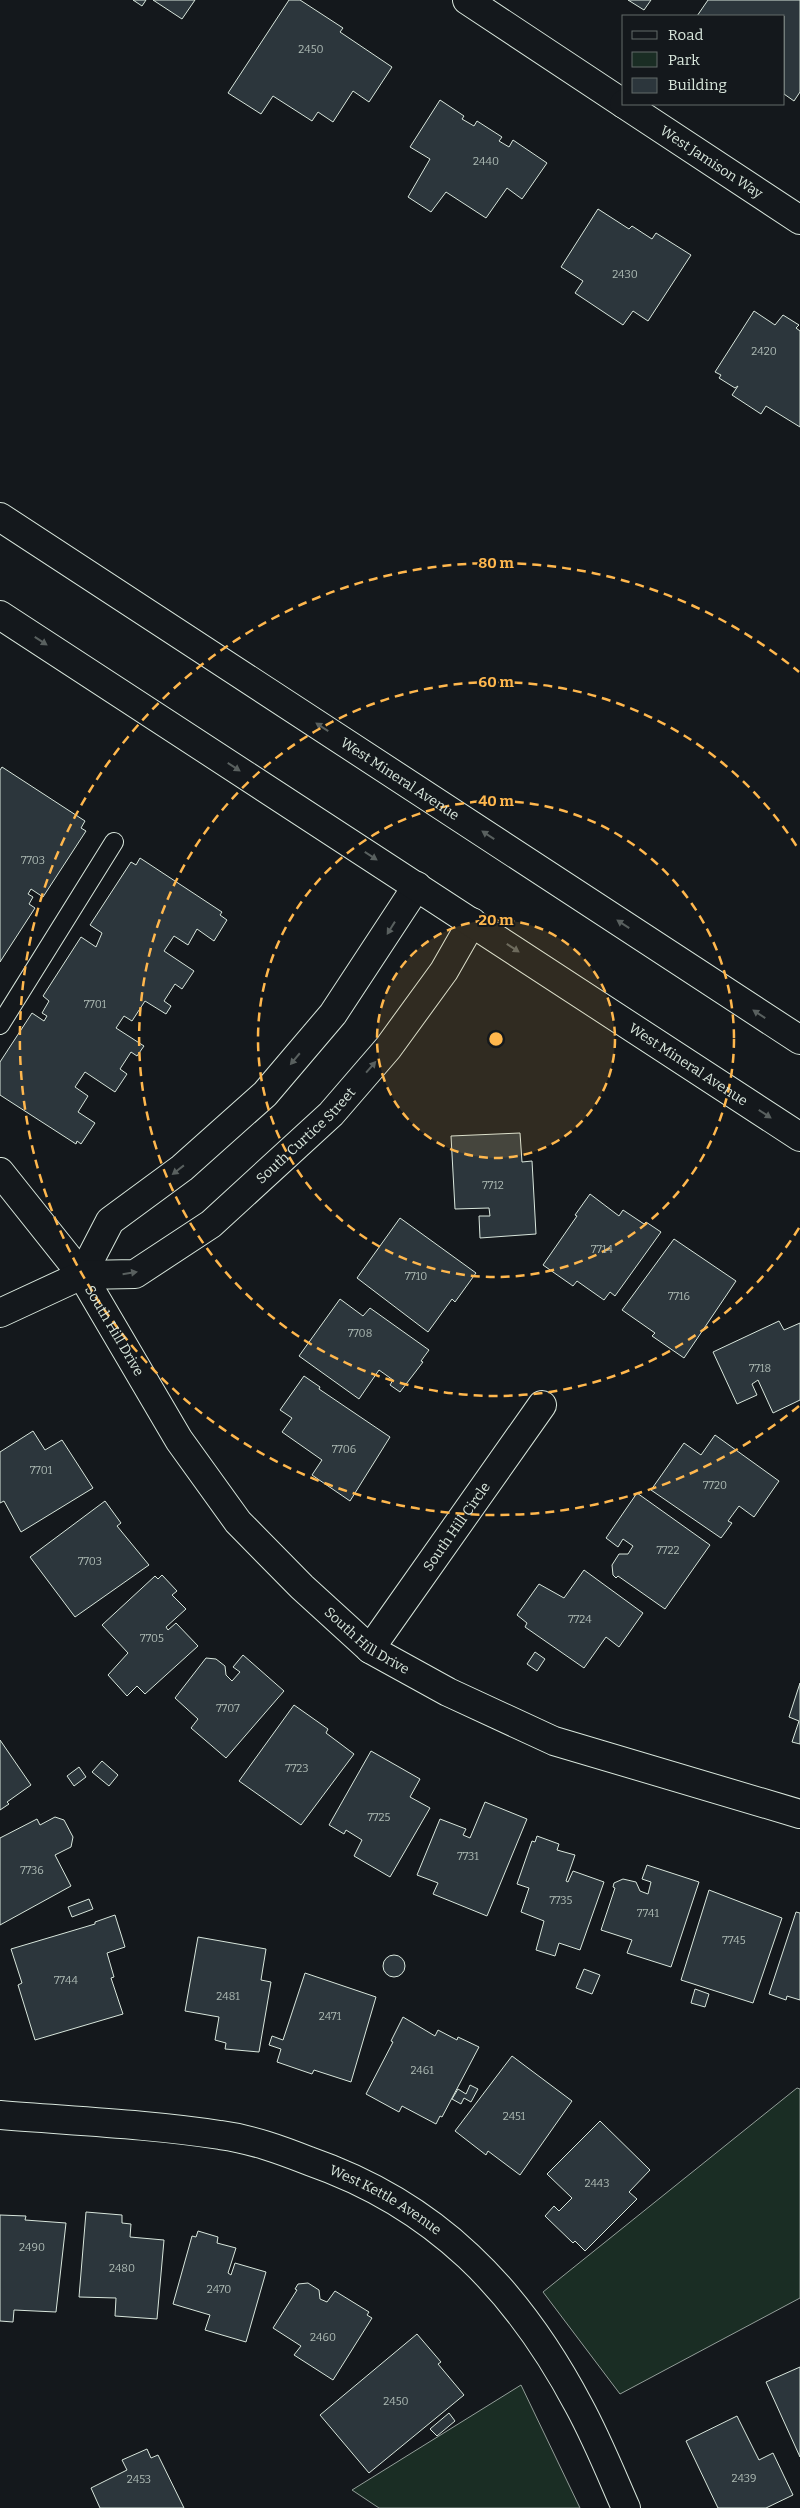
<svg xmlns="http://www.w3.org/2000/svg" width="800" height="2508" font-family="Bitter,serif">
  <rect width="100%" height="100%" fill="#14181c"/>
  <!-- green -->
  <g fill="#1a2d24" stroke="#939e99">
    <path d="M797,2088L800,2089V2298L620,2394L543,2292Z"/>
    <path d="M521,2385L580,2508H379L352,2490Z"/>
  </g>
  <!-- building -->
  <g fill="#2c363c" stroke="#d8e6dc">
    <path d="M133,0H146L142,6Z"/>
    <path d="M153,0H195L182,19Z"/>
    <path d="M289,0H300L343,28L340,32L392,67L369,102L353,91L333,122L318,112L312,121L273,96L261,114L228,93Z"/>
    <path d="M628,0H651L644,10Z"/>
    <path d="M708,0H800V92L794,101L784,94V16H697Z"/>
    <path d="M440,100L464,116L462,119L474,126L477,121L502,137L499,141L509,147L513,140L547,163L522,199L507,188L486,218L446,192L431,212L408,197L430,159L410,147Z"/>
    <path d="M598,209L629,229L632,226L652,239L656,233L691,255L648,321L633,311L623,325L575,293L583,281L561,267Z"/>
    <path d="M754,311L775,325L783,315L799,325L796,328L800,331V427L766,406L761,414L732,395L738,386L735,388L719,378L721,375L715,372Z"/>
    <path d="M2,767L85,821L81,828L86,831L43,897L31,889L28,894L33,897L29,904L35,908L0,962V770Z"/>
    <path d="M140,858L222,912L220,915L227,920L214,941L197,929L188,945L174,936L164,951L194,971L182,989L175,984L164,1001L171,1006L166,1014L145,1001L132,1021L124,1016L116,1028L144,1046L137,1056L131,1052L120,1069L127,1074L115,1092L85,1072L75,1087L88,1096L78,1112L95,1123L81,1144L77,1141L76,1144L0,1095V1062L32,1013L44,1021L47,1016L42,1013L49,1001L43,996L81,937L96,947L102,933L90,925L131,862L136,865Z"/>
    <path d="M520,1133L522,1162L532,1161L536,1234L480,1238L479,1216H490L489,1208L455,1209L451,1136Z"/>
    <path d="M590,1194L619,1216L623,1210L644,1224L646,1222L661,1232L615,1296L610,1292L604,1300L577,1281L573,1286L543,1265L577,1216L575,1215Z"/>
    <path d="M400,1218L476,1273L455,1302L452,1299L428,1332L357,1278Z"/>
    <path d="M674,1239L736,1281L684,1358L652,1336L655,1333L622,1310Z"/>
    <path d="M340,1299L363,1316L370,1308L429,1350L421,1361L423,1362L400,1392L390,1385L393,1380L379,1370L359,1399L299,1356Z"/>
    <path d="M779,1321L784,1330L800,1323V1400L773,1413L758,1380L752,1384L757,1395L737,1404L713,1352Z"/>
    <path d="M304,1376L320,1387L319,1389L390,1437L350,1501L312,1475L322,1460L282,1432L292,1418L280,1410Z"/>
    <path d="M33,1431L45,1450L62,1440L93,1488L21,1532L4,1501L0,1503V1452Z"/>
    <path d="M715,1435L779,1481L754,1517L739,1506L728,1521L732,1523L721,1538L651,1490L684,1443L701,1455Z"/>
    <path d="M637,1493L710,1545L665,1609L618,1576L616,1578L613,1575L612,1565L619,1554H628L633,1546L623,1539L618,1547L606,1538Z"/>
    <path d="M105,1501L121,1523L117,1526L149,1565L75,1617L30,1557Z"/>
    <path d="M584,1570L643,1613L619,1647L606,1637L584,1668L525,1627L527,1623L517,1615L539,1584L564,1598Z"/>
    <path d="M162,1575L177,1591L172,1595L186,1609L166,1627L168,1630L176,1623L198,1646L145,1694L137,1686L127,1696L108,1675L128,1653L102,1625L155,1576L158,1579Z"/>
    <path d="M535,1652L545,1659L537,1671L527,1664Z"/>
    <path d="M243,1655L284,1691L226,1758L191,1728L198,1719L175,1698L206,1658L216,1659L225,1666L226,1675L232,1681L240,1672L233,1667Z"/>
    <path d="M800,1683V1744L792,1742L799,1721L789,1717Z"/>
    <path d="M294,1705L328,1729L326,1733L354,1754L301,1825L239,1781Z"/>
    <path d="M0,1740L31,1785L7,1802L9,1804L0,1810Z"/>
    <path d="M371,1751L420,1779L410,1797L430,1808L390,1877L354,1856L362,1840L346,1830L344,1834L329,1825Z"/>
    <path d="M102,1761L118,1775L109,1786L92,1772Z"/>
    <path d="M79,1767L86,1777L74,1786L67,1776Z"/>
    <path d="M485,1802L527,1819L487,1916L433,1894L438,1883L417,1875L440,1819L466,1829L463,1835L470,1838Z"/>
    <path d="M55,1817L64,1820L73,1837L71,1847L55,1855L71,1886L0,1925V1838L37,1819L40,1825Z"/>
    <path d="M537,1836L559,1844L557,1850L575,1855L566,1881L568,1882L573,1871L604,1882L580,1950L559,1943L555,1956L536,1950L544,1921L521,1912L529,1888L517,1884L532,1841L535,1842Z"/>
    <path d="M647,1865L699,1882L671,1967L627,1953L632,1940L601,1930L615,1888L613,1887L614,1883L623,1879L636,1882L640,1891L648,1894L651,1882L642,1879Z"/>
    <path d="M709,1890L782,1918L753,2003L681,1980Z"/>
    <path d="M89,1899L93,1909L72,1917L68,1907Z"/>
    <path d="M796,1912L800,1913V2000L787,1996L786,2000L769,1994Z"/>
    <path d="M115,1915L125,1947L107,1953L114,1977L111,1978L123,2014L35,2040L18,1985L22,1983L11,1949L95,1924V1922Z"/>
    <path d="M198,1937L266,1949L261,1980L271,1982L259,2052L225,2049L226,2043L215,2040L219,2017L185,2011Z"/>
    <circle cx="394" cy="1966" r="11"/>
    <path d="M584,1969L600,1975L592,1994L576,1988Z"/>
    <path d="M305,1973L376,1997L351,2082L314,2070L312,2074L277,2062L281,2049L269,2045L272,2036L283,2040Z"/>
    <path d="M695,1989L709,1994L705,2007L691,2003Z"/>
    <path d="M403,2017L435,2036L438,2030L457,2040L458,2037L479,2047L442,2117L440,2116L436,2124L402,2106L399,2112L366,2094L393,2042L391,2041Z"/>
    <path d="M512,2056L572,2101L520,2175L488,2151L486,2155L455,2131Z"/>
    <path d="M470,2085L478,2089L471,2102L464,2098L461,2104L452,2099L458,2089L466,2094Z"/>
    <path d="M600,2121L650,2170L629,2192L637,2199L585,2251L575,2241L573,2243L545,2216L554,2206L559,2211L572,2198L547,2174Z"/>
    <path d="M86,2212L122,2215V2223L131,2224L130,2237L164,2240L157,2319L115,2316L116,2298L79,2297Z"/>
    <path d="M0,2215L26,2216L25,2220L66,2223L56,2312L14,2310L13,2322L0,2321Z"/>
    <path d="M198,2231L218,2237L217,2243L236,2248L228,2273L231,2275L235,2263L266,2272L246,2342L205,2330L210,2315L173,2304L192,2236L196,2237Z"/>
    <path d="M308,2283L319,2290L320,2299L327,2302L335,2291L369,2312L367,2315L372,2318L333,2380L294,2355L301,2346L273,2328L297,2290L295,2289L298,2284Z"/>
    <path d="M417,2334L441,2362L438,2364L464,2395L369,2473L320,2415Z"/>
    <path d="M800,2367V2457L766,2382Z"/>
    <path d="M449,2413L455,2421L437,2436L430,2429Z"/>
    <path d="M737,2416L759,2460L773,2453L793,2495L766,2508H718L686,2441Z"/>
    <path d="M147,2449L151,2458L158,2455L184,2508H100L91,2488L127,2470L122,2460Z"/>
  </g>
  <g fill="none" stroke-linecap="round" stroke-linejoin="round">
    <defs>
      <path id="lane" d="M0,1025L114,842"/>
      <g id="street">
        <path d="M467,0L624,104"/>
        <path id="s1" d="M624,104L800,220"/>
        <path id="s2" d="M0,1172L82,1275L179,1440L238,1522L302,1587L370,1649L448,1692L554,1741L800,1814"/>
        <path d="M82,1275L110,1221L182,1168L265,1094L333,1014L417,886"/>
        <path id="s3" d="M0,1313L82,1275L135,1274L211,1224L331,1114L388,1048L444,971L472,922"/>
        <path id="s4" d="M370,1649L542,1405"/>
        <path id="s5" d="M0,2115C73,2121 148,2124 220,2135C251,2139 281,2150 309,2161C436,2205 517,2289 579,2406C597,2439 611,2474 626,2508"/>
      </g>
      <g id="secondary">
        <path id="s6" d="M0,517L800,1040"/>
        <path id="s7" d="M0,615L800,1137"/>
      </g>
    </defs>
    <!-- lane casing -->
    <use href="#lane" stroke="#d8e6dc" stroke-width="20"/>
    <!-- street casing -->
    <use href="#street" stroke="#d8e6dc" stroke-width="30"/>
    <!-- secondary casing -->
    <use href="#secondary" stroke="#d8e6dc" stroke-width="30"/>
    <!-- lane -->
    <use href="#lane" stroke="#14181c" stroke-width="18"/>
    <!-- street -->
    <use href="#street" stroke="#14181c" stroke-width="28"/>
    <!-- secondary -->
    <use href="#secondary" stroke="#14181c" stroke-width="28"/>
  </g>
  <!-- one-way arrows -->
  <defs><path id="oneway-solid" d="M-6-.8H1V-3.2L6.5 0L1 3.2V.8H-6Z" transform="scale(1.25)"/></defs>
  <g fill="#59605f">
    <use href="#oneway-solid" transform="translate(41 641) rotate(33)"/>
    <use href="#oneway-solid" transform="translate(322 727) rotate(-147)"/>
    <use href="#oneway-solid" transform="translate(234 767) rotate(33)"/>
    <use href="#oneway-solid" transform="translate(488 835) rotate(-147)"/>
    <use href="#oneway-solid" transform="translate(371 856) rotate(33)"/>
    <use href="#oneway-solid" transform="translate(623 924) rotate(-147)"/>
    <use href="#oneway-solid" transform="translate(391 928) rotate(122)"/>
    <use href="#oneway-solid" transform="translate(513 948) rotate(33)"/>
    <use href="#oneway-solid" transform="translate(759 1014) rotate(-147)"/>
    <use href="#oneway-solid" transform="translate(295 1059) rotate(130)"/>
    <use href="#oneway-solid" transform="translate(371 1067) rotate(-49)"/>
    <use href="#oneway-solid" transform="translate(765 1114) rotate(33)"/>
    <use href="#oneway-solid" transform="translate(178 1170) rotate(142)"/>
    <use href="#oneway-solid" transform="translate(130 1273) rotate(-9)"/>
  </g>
  <!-- distance rings -->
  <circle cx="496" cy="1039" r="119" fill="#ffb74d" fill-opacity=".12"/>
  <g fill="none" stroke="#ffb74d" stroke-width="2.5" stroke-dasharray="9 6">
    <circle cx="496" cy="1039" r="119"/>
    <circle cx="496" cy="1039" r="238"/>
    <path d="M799 1228A357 357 0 1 1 799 850"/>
    <path d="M799 1406A476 476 0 1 1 799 672"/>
  </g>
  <g text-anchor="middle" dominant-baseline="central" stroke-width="4" stroke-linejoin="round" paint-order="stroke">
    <!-- number labels -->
    <g font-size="11" fill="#adbab4">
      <text x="311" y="49">2450</text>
      <text x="486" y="161">2440</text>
      <text x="625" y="274">2430</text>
      <text x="764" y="351">2420</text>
      <text x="33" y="860">7703</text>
      <text x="95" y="1004">7701</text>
      <text x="493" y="1185">7712</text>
      <text x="602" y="1249">7714</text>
      <text x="416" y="1276">7710</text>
      <text x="679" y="1296">7716</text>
      <text x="360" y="1333">7708</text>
      <text x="760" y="1368">7718</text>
      <text x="344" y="1449">7706</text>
      <text x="41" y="1470">7701</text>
      <text x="715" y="1485">7720</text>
      <text x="668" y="1550">7722</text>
      <text x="90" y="1561">7703</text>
      <text x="580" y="1619">7724</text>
      <text x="152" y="1638">7705</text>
      <text x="228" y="1708">7707</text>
      <text x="297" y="1768">7723</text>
      <text x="379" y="1817">7725</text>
      <text x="468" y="1856">7731</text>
      <text x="32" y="1870">7736</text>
      <text x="561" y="1900">7735</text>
      <text x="648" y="1913">7741</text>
      <text x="734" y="1940">7745</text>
      <text x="66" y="1980">7744</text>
      <text x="228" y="1996">2481</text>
      <text x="330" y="2016">2471</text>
      <text x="422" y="2070">2461</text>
      <text x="514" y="2116">2451</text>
      <text x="597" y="2183">2443</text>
      <text x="32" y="2247">2490</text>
      <text x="122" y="2268">2480</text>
      <text x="219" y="2289">2470</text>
      <text x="323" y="2337">2460</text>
      <text x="396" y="2401">2450</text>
      <text x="744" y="2478">2439</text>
      <text x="139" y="2479">2453</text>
    </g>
    <!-- street labels -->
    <g font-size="14" fill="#d8e6dc" stroke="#14181c">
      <text stroke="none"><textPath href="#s1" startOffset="105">West Jamison Way</textPath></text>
      <text stroke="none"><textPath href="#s6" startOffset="478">West Mineral Avenue</textPath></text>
      <text stroke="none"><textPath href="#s7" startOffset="822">West Mineral Avenue</textPath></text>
      <text stroke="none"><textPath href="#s3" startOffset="364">South Curtice Street</textPath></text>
      <text stroke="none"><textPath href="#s2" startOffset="196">South Hill Drive</textPath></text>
      <text stroke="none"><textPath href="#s4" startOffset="150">South Hill Circle</textPath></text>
      <text stroke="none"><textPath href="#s2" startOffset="600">South Hill Drive</textPath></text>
      <text stroke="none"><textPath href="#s5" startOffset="400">West Kettle Avenue</textPath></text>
    </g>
  </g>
  <circle cx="496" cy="1039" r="8" fill="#ffb74d" stroke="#14181c" stroke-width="2.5"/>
  <g font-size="15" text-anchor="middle" font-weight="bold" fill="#ffb74d" stroke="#14181c" stroke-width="4" stroke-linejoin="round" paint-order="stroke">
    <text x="496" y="568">80 m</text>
    <text x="496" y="687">60 m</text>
    <text x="496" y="806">40 m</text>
    <text x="496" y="925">20 m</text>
  </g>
  <!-- legend -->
  <rect x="622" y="15" width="162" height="90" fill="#14181c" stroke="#626a69"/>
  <rect x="632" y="31" width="25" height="8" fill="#14181c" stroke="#626a69"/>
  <text x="668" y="40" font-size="15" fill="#d8e6dc">Road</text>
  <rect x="632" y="52" width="25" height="15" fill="#1a2d24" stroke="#626a69"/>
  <text x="668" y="65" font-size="15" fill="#d8e6dc">Park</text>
  <rect x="632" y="78" width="25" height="15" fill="#2c363c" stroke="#626a69"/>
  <text x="668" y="90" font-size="15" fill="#d8e6dc">Building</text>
</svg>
